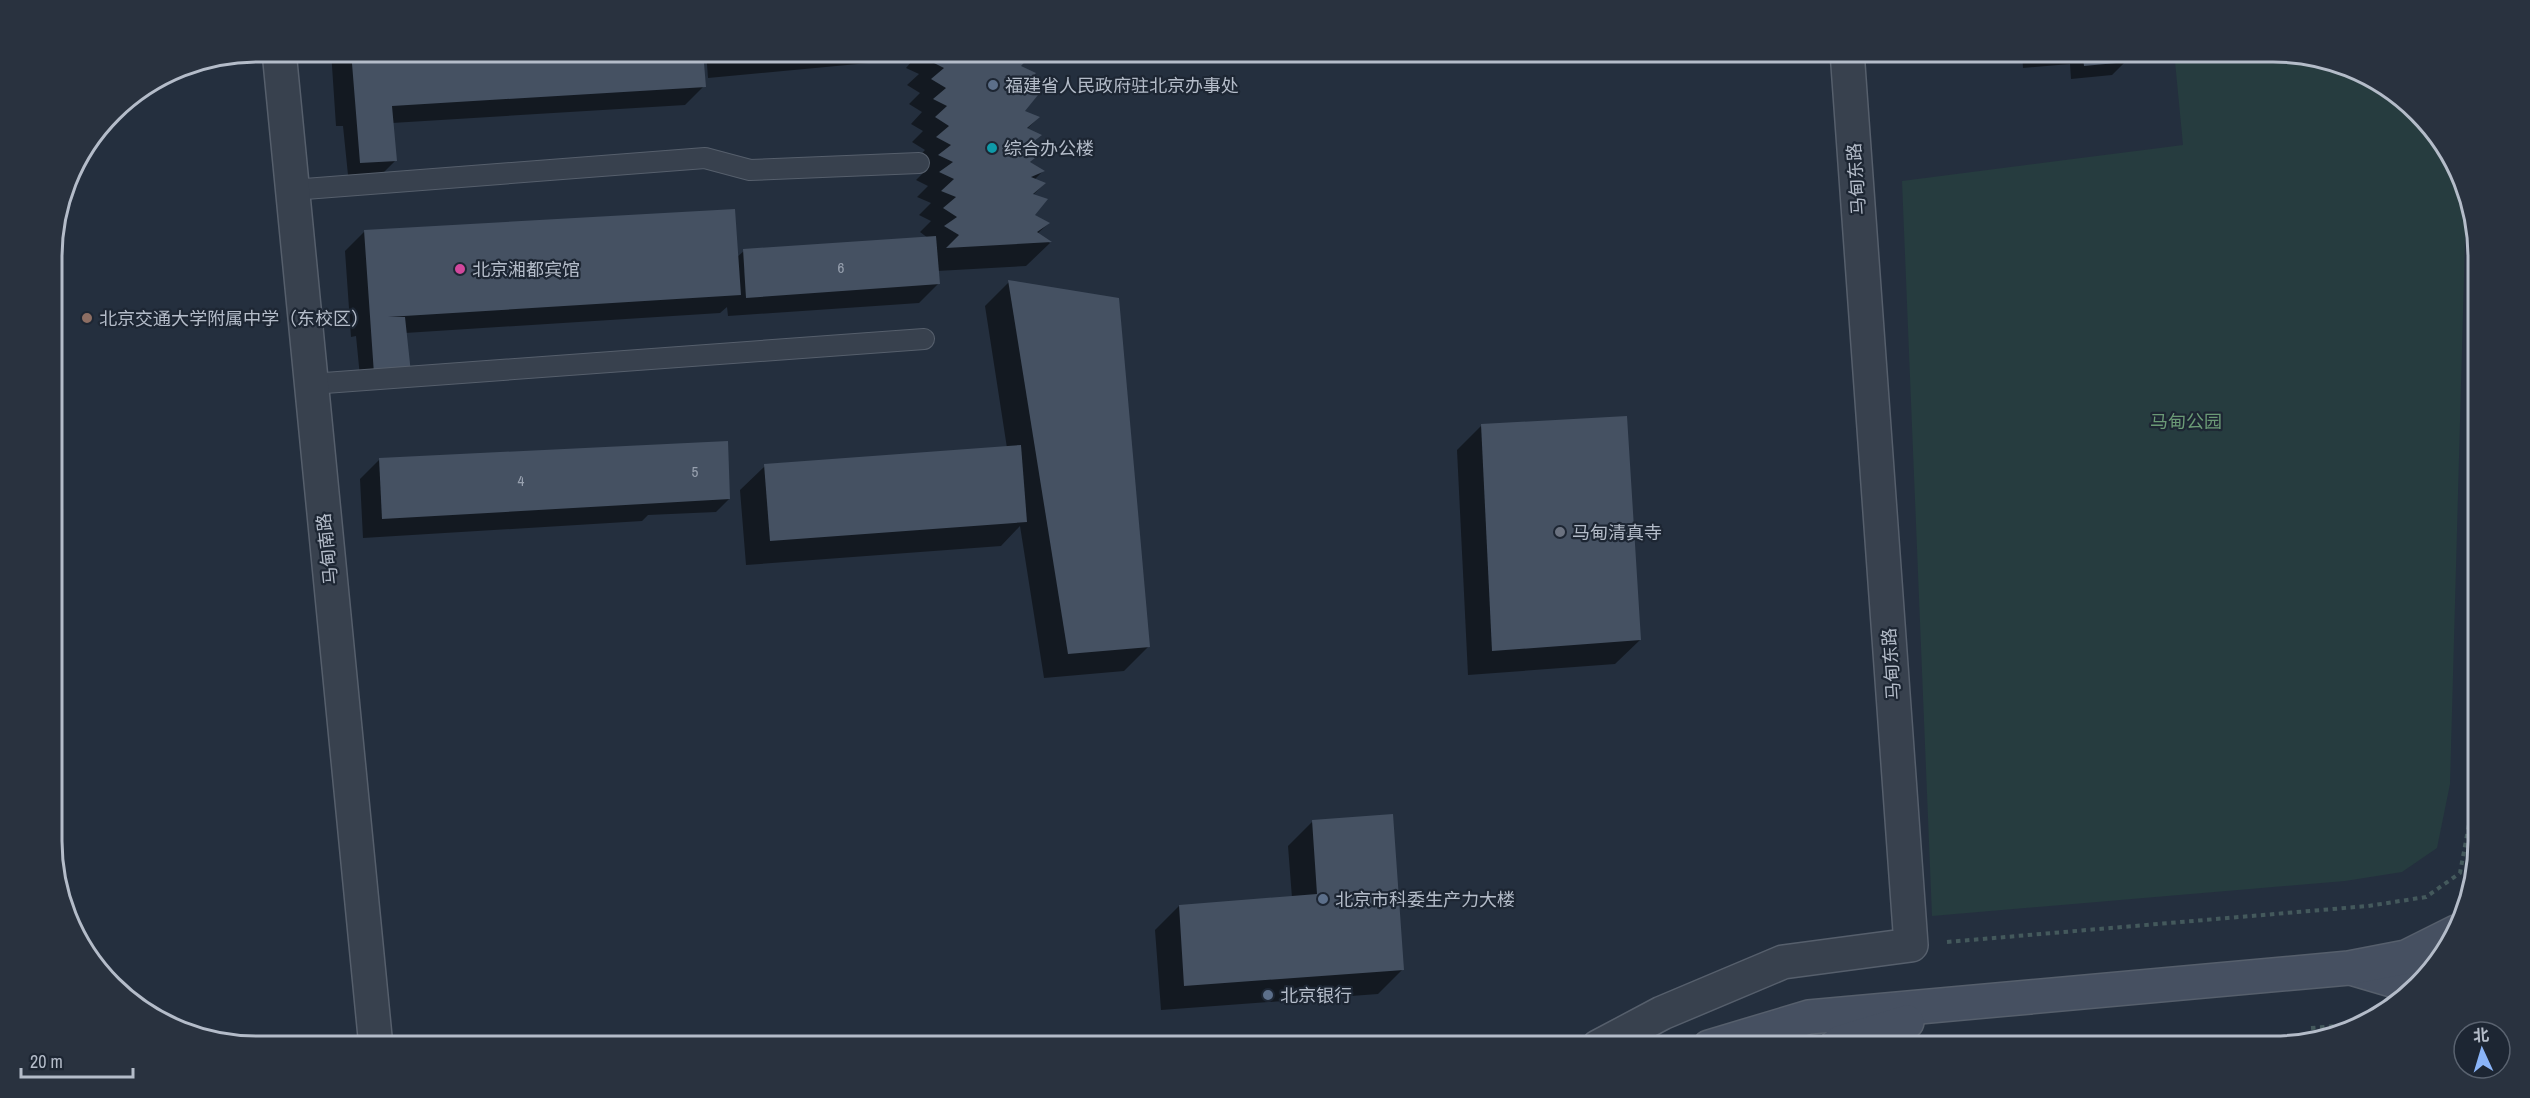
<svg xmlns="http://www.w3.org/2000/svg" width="2530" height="1098" font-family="'Archivo Narrow','Noto Sans SC',sans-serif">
  <rect width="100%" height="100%" fill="#242f3e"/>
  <!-- green -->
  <path fill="#263c3f" d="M2174,51H2273L2352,67L2436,131L2466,204L2450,784L2437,848L2402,872L2345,881L1932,916L1902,181L2183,145Z"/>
  <!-- shadow -->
  <g fill="#0007">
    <path d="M331,51H702L704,86L685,105L392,123L395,161L382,174L348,175L343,126H336Z"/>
    <path d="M706,51H890L879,62L708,78Z"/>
    <path d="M912,51H1030L1019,67L1023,111L1038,118L1026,130L1039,135L1028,147L1041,152L1029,163L1043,171L1034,180L1044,184L1032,196L1033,216L1048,224L1037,234L1050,243L1026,266L937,271L938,284L919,303L728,316L727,307L720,313L405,333L361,387L356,336L351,337L345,251L364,232L737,257L744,251L928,238L920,232L931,221L919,215L931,203L917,197L928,186L916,180L927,169L914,161L925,150L912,142L923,131L911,124L922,112L909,104L920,93L907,85L919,74L906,68L917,55Z"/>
    <path d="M1971,51H2124L2125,62L2112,75L2071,79L2070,64L2023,68L2022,51L1971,55Z"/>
    <path d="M1009,282L1148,647L1124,671L1044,678L1020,526L1001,546L746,565L740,490L765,466L1007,448L985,306Z"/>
    <path d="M1481,426L1640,640L1615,664L1468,675L1457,450Z"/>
    <path d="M379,460L729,499L716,512L648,515L642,521L363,538L360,479Z"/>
    <path d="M1312,822L1402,970L1378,994L1161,1010L1155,930L1179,906L1292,898L1288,846Z"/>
  </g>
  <!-- building -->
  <g fill="#455162">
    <path d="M351,51H703L706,87L392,106L397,161L360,163Z"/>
    <path d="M726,51H804V53L727,60Z"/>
    <path d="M940,51H1035L1021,66L1036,73L1023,88L1038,95L1025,111L1040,117L1027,128L1042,135L1029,145L1044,151L1030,162L1045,171L1031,177L1046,183L1033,194L1048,199L1035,215L1050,223L1037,232L1052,242L946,248L959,235L944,226L957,217L943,208L956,197L941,191L954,179L939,172L953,162L938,155L951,145L936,137L949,126L935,117L947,106L933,99L946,88L931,79L944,68L930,61Z"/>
    <path d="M2035,51H2067V53L2035,55Z"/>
    <path d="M2082,51H2126L2127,62L2084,66Z"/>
    <path d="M735,209L741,295L388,317H405L411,373L374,374L364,230Z"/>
    <path d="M936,236L940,284L746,298L743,249Z"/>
    <path d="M1008,280L1119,298L1150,647L1068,654Z"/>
    <path d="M1627,416L1641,640L1492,651L1481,424Z"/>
    <path d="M728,441L730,499L382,519L379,458Z"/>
    <path d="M1021,445L1027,522L770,541L764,464Z"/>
    <path d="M1393,814L1404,970L1184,986L1179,905L1317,894L1312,820Z"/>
  </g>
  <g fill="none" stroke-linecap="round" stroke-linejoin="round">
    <defs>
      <g id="service">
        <path d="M292,190L705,158L750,170L919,163"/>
        <path d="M311,384L924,339"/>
      </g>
      <g id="minor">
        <path d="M279,51L376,1047"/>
        <path d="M1598,1047L1662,1013L1783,962L1911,945L1847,51"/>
      </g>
      <g id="secondary">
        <path d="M2354,969L2405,984L2412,990"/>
        <path d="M1709,1047L1809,1017L2349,968L2406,957L2456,932"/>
        <path d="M1835,1047L1841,1042L1907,1022"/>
      </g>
    </defs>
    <!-- service casing -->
    <use href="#service" stroke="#565f6c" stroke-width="22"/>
    <!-- minor casing -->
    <use href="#minor" stroke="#565f6c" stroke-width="36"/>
    <!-- secondary casing -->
    <use href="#secondary" stroke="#565f6c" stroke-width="36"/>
    <!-- path -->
    <g stroke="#44595c" stroke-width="4" stroke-dasharray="4.5 4.5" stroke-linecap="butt">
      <path d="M1947,942L2368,906L2426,897L2460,873L2472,808L2478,611"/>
      <path d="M2311,1028L2349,1025"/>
    </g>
    <!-- service -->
    <use href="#service" stroke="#38414e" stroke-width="20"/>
    <!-- minor -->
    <use href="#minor" stroke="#38414e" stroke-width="33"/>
    <!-- secondary -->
    <use href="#secondary" stroke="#465061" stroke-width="33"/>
  </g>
  <!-- markers -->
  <g fill="#5c6f8a" stroke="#1d2633" stroke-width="2">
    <circle cx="993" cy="85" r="6"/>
    <circle cx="1323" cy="899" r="6"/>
    <circle cx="1268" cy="995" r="6"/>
  </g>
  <circle fill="#0f9aa8" stroke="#1d2633" stroke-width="2" cx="992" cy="148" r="6"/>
  <circle fill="#d1479c" stroke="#1d2633" stroke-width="2" cx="460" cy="269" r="6"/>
  <circle fill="#8d6e63" stroke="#1d2633" stroke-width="2" cx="87" cy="318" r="6"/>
  <circle fill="#6b7280" stroke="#1d2633" stroke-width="2" cx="1560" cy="532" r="6"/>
  <g text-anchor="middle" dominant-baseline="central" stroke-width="4.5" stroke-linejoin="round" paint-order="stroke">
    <!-- number labels -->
    <g font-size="15" fill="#98a1af">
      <text x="841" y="267">6</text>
      <text x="695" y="471">5</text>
      <text x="521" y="480">4</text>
    </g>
    <!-- poi labels -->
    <g font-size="18" fill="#b4bcc9" stroke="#1d2633" text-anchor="start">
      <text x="1005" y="85">福建省人民政府驻北京办事处</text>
      <text x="1004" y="148">综合办公楼</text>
      <text x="472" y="269">北京湘都宾馆</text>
      <text x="99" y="318">北京交通大学附属中学（东校区）</text>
      <text x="1572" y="532">马甸清真寺</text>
      <text x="1335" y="899">北京市科委生产力大楼</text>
      <text x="1280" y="995">北京银行</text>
    </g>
    <!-- street labels -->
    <g font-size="18" fill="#b4bcc9" stroke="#1d2633">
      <text transform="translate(1856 179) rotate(-94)">马甸东路</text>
      <text transform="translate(327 549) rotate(-96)">马甸南路</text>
      <text transform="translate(1891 664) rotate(-94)">马甸东路</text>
    </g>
    <!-- park labels -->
    <g font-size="18" fill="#6b9a76" stroke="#1d2633">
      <text x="2186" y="421">马甸公园</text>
    </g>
  </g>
  <!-- crop -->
  <path d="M0 0H2530V1098H0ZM257 62H2273A195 195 0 0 1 2468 257V841A195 195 0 0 1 2273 1036H257A195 195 0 0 1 62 841V257A195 195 0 0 1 257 62Z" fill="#29323f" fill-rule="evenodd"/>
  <path fill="none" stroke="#b4bcc9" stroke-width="3" d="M257 62H2273A195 195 0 0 1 2468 257V841A195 195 0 0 1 2273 1036H257A195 195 0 0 1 62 841V257A195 195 0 0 1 257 62Z"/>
  <!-- north arrow -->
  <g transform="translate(2482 1050) rotate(356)"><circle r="28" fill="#1d2633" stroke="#59626f" stroke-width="1.5"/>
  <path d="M0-4.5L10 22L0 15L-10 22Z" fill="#8ab4f8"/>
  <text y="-9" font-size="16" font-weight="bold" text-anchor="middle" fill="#b4bcc9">北</text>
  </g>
  <!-- scale -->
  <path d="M21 1068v9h112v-9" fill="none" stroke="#b4bcc9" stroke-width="3"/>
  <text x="30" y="1068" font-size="18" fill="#b4bcc9" stroke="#1d2633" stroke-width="4.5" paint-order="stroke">20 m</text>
</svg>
